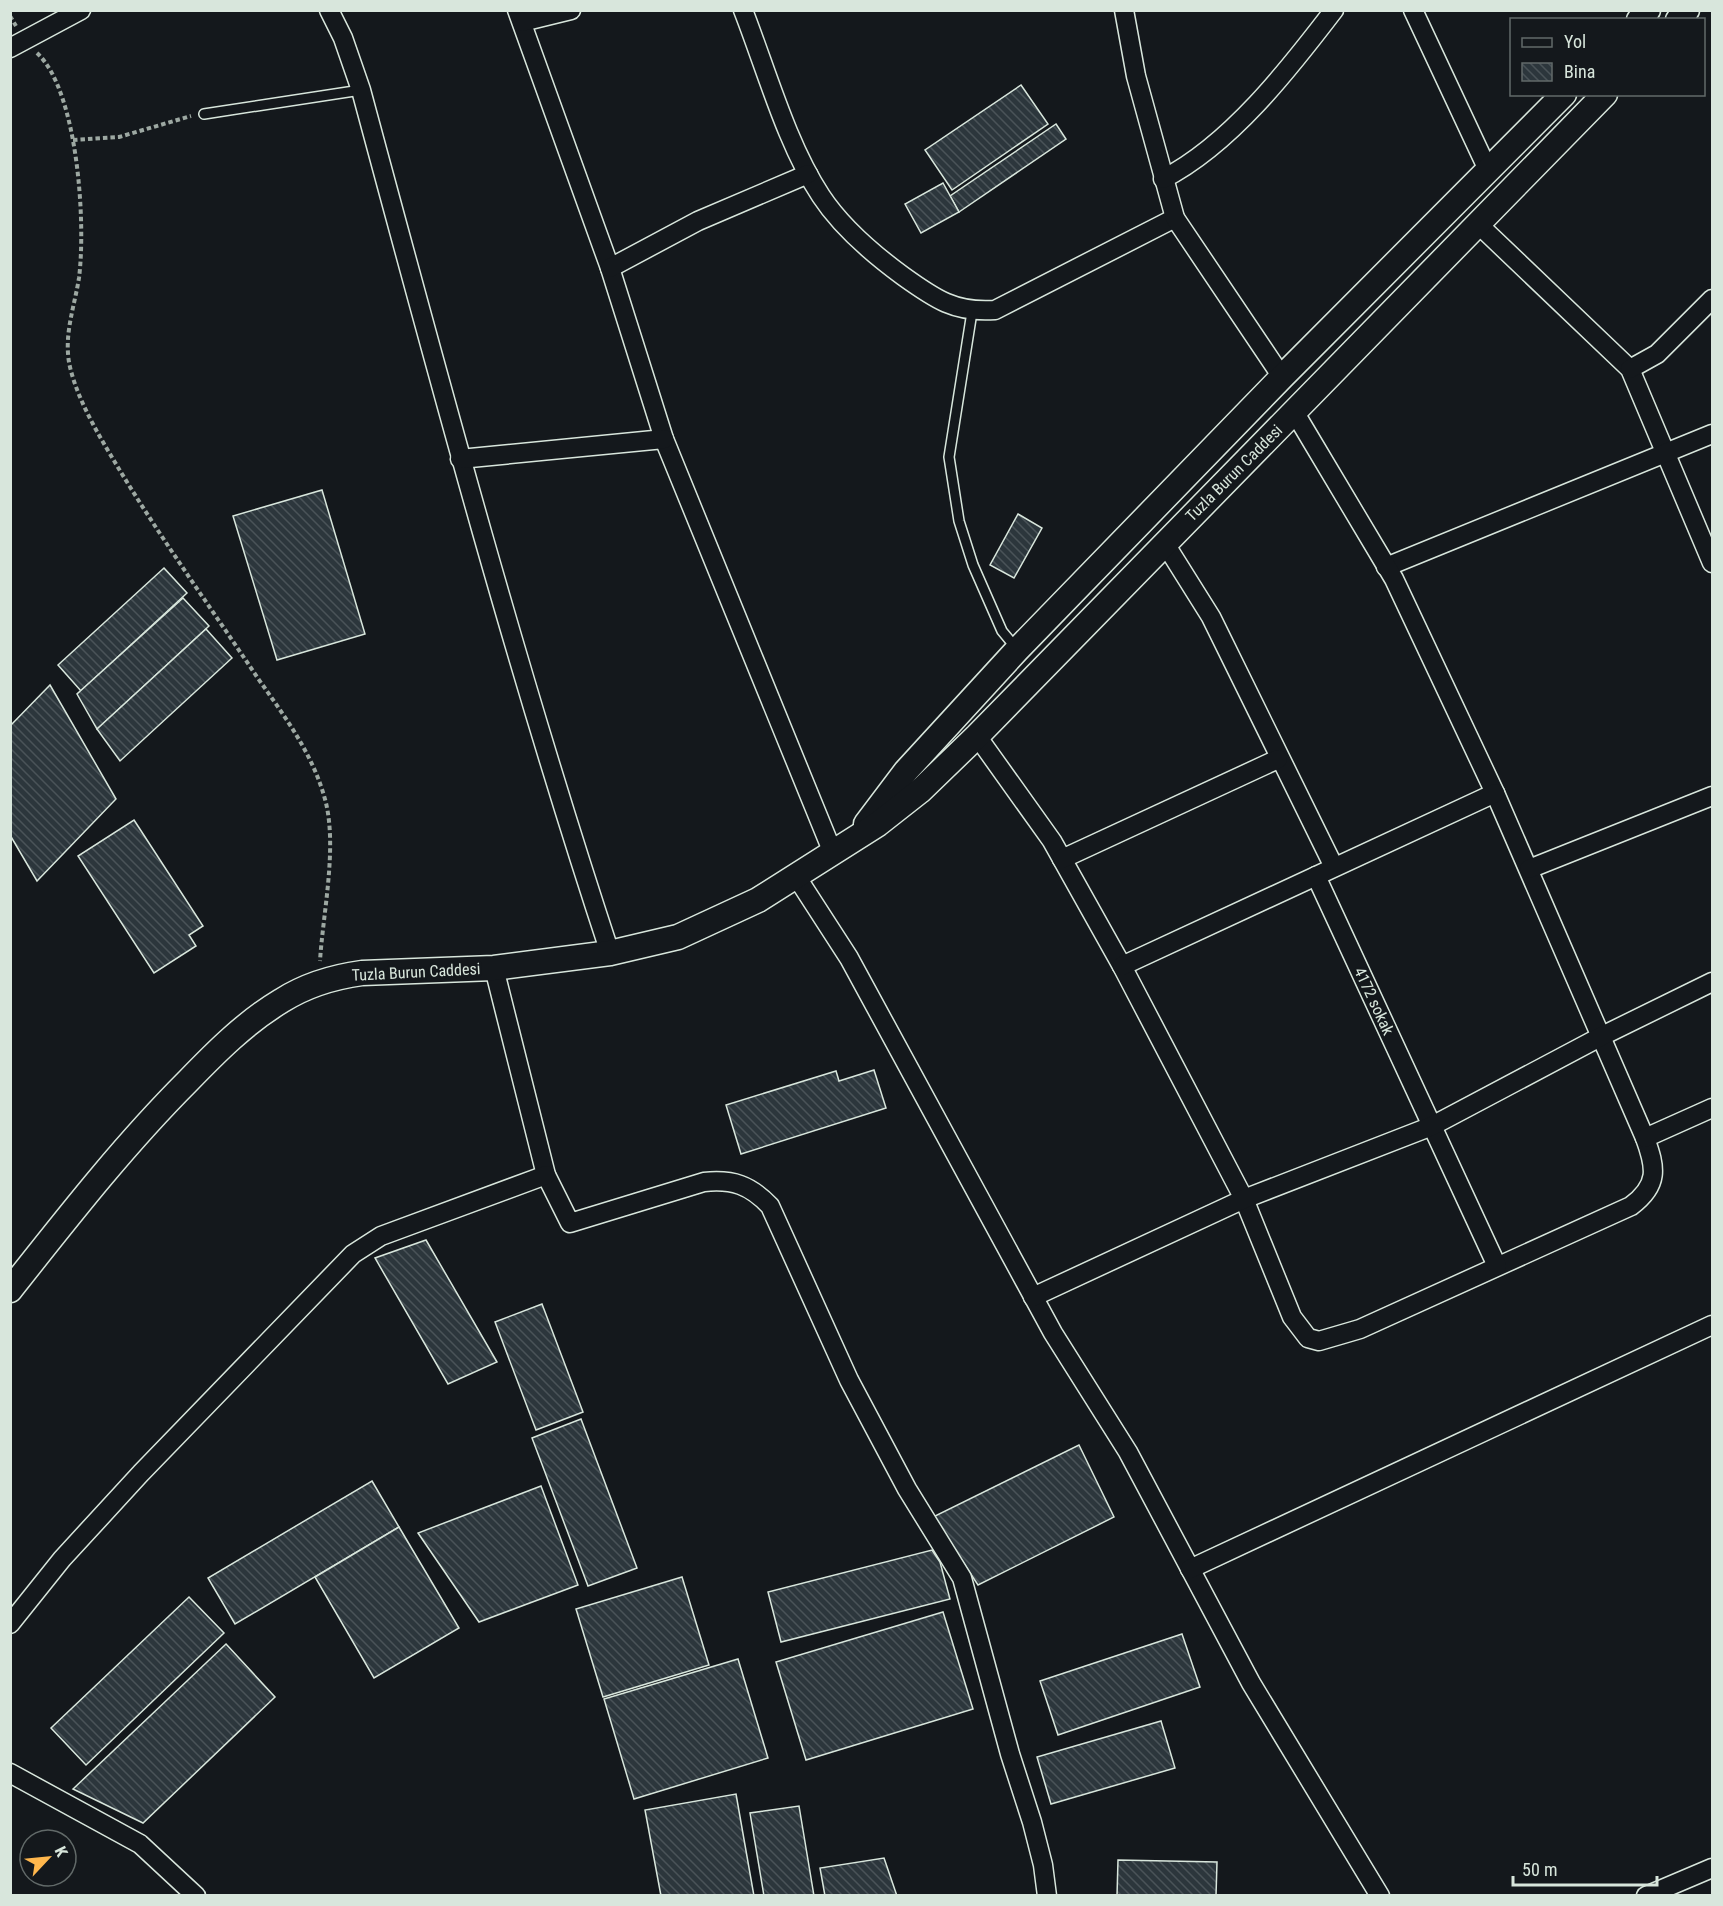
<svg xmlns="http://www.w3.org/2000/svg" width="1723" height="1906" font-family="'Roboto Condensed',sans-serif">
  <defs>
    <pattern id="building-back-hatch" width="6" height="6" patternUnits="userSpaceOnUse" patternTransform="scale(1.5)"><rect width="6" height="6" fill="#2c363c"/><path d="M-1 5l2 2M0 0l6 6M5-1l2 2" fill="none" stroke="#4a5358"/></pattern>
  </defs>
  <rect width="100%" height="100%" fill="#14181c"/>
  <!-- building -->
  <g fill="url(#building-back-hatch)" stroke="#d8e6dc" stroke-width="1.5">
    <path d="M1021,85L1048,124L952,190L925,150Z"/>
    <path d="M1056,124L1066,139L959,212L950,196Z"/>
    <path d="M943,183L959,212L921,233L905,204Z"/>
    <path d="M322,490L365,634L277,660L233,516Z"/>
    <path d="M1018,514L1042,528L1014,578L990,565Z"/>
    <path d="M164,568L187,593L81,691L58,665Z"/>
    <path d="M183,598L209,626L97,729L77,694Z"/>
    <path d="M206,629L232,658L120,761L97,729Z"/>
    <path d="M50,685L116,799L37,881L10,835V726Z"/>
    <path d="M134,820L203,926L189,935L196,946L154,973L78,856Z"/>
    <path d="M874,1070L886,1108L741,1154L726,1105L836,1071L839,1081Z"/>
    <path d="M426,1240L497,1362L448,1384L375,1258Z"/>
    <path d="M542,1304L583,1412L536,1430L495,1322Z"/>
    <path d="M581,1419L637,1568L588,1586L532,1438Z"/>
    <path d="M1079,1445L1114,1517L978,1585L933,1517Z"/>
    <path d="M372,1481L399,1527L235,1624L208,1578Z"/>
    <path d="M541,1486L578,1585L479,1622L418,1533Z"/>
    <path d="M399,1527L459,1628L374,1678L315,1577Z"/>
    <path d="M932,1550L940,1562L950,1599L781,1642L768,1592Z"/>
    <path d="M682,1577L709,1665L603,1697L576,1609Z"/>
    <path d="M189,1597L224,1633L86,1765L51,1728Z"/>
    <path d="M943,1612L973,1709L806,1760L776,1662Z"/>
    <path d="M1182,1634L1200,1687L1058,1735L1040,1681Z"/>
    <path d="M226,1644L275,1697L143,1823L73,1789Z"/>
    <path d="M738,1659L768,1758L634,1799L604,1699Z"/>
    <path d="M1161,1721L1175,1768L1051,1804L1037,1757Z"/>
    <path d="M736,1794L754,1896H661L645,1810Z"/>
    <path d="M799,1806L814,1896H764L750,1813Z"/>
    <path d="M884,1858L897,1896H825L820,1868Z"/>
    <path d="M1118,1860L1217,1862L1216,1896H1117Z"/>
  </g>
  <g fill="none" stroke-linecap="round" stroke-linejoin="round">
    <defs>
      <g id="lane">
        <path d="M204,114L361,90"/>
        <path d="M972,312L949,457L959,521L973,565L1002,631L1016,648"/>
      </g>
      <g id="street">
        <path d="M329,10L343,38L361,90C439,380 516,668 610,953"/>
        <path d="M517,10L610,268L664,439L833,853"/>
        <path d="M743,10C766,69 787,145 821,196C842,228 873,254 903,276C935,299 955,313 995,310L1175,218"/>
        <path d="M1124,10L1136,76L1175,218L1282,377"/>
        <path d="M1413,10L1488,170"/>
        <path d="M522,22L571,10"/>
        <path d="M10,48L81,10"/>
        <path d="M1163,179C1230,145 1289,69 1334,10"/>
        <path d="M1478,224L1630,369L1712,563"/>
        <path d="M610,268L698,221L808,174"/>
        <path d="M1630,369L1657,354L1712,299"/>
        <path d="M460,459L664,439"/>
        <path d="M1164,542L1211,617L1334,867"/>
        <path d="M1386,567L1712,434"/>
        <path d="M977,736L1052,841L1122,966L1244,1199L1292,1317L1308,1338L1319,1341L1360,1329L1631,1206C1659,1185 1656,1168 1645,1138L1495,793L1394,579L1295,413"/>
        <path d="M1062,859L1278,759"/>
        <path d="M1529,869L1712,796"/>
        <path d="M796,876L849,958L1053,1333L1128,1452L1251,1683L1380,1896"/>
        <path d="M1316,876L1497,1266"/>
        <path d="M1122,966L1495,793"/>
        <path d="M494,968L546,1175L570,1223L704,1182C733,1179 750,1185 770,1206L849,1380L907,1489L962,1578L1010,1754L1032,1822L1043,1865L1047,1896"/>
        <path d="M1645,1138L1712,1108"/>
        <path d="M1033,1297L1244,1199L1432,1126L1600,1037L1712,982"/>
        <path d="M1190,1569L1712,1325"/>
        <path d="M10,1624L62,1559L141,1473L353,1254L381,1236L546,1175"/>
        <path d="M10,1773L140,1844L196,1896"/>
        <path d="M1646,1896L1712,1868"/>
      </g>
      <g id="secondary">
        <path d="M1639,20L1648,10"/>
        <path d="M1678,20L1687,10"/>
        <path d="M866,824L906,771L1017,650L1282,377L1564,94"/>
        <path d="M10,1290C67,1218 123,1146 188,1081C216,1052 246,1022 281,1001C306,985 333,977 362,973L494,968L610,953L678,937L758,900L878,824L920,791L977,736L1605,94"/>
      </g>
    </defs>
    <!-- lane casing -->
    <use href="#lane" stroke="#d8e6dc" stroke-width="12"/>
    <!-- street casing -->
    <use href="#street" stroke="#d8e6dc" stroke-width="21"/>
    <!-- secondary casing -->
    <use href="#secondary" stroke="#d8e6dc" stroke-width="27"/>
    <!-- path -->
    <g stroke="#9da8a2" stroke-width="4" stroke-dasharray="4.5 3" stroke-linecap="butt">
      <path d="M10,16L16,26"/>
      <path d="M37,53C78,91 86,223 79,278C74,309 62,339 71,371C80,405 101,439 119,469C162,540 211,608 257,677C285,717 314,755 326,803C337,850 323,913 320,961"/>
      <path d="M73,140L119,137L191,116"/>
    </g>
    <!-- lane -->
    <use href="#lane" stroke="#14181c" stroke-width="9"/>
    <!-- street -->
    <use href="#street" stroke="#14181c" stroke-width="18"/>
    <!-- secondary -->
    <use href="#secondary" stroke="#14181c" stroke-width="24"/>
  </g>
  <g text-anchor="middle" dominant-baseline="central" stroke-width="4.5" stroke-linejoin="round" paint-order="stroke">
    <!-- street labels -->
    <g font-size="16" fill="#d8e6dc" stroke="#14181c">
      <text transform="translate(1234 473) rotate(-45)">Tuzla Burun Caddesi</text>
      <text transform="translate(416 972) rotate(-3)">Tuzla Burun Caddesi</text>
      <text transform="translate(1374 1001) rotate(65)">4172 sokak</text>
    </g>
  </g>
  <!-- border -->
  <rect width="1723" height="1906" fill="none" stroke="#d8e6dc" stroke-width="24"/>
  <!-- legend -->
  <rect x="1510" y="18" width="195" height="78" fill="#14181c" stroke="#626a69" stroke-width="1.5"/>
  <rect x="1522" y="38" width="30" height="9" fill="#14181c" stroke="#626a69" stroke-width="1.5"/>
  <text x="1564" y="48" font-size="18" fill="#d8e6dc">Yol</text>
  <rect x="1522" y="63" width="30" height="18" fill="url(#building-back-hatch)" stroke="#626a69" stroke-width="1.5"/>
  <text x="1564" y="78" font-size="18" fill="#d8e6dc">Bina</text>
  <!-- north arrow -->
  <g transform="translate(48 1858) rotate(64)"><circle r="28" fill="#14181c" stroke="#626a69" stroke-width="1.5"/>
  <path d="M0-4.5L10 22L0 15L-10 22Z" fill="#ffb74d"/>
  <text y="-9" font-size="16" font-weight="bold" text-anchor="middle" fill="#d8e6dc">K</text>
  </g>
  <!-- scale -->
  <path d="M1513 1876v9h144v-9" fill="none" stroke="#d8e6dc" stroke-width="3"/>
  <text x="1522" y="1876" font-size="18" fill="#d8e6dc" stroke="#14181c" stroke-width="4.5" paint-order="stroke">50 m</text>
</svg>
